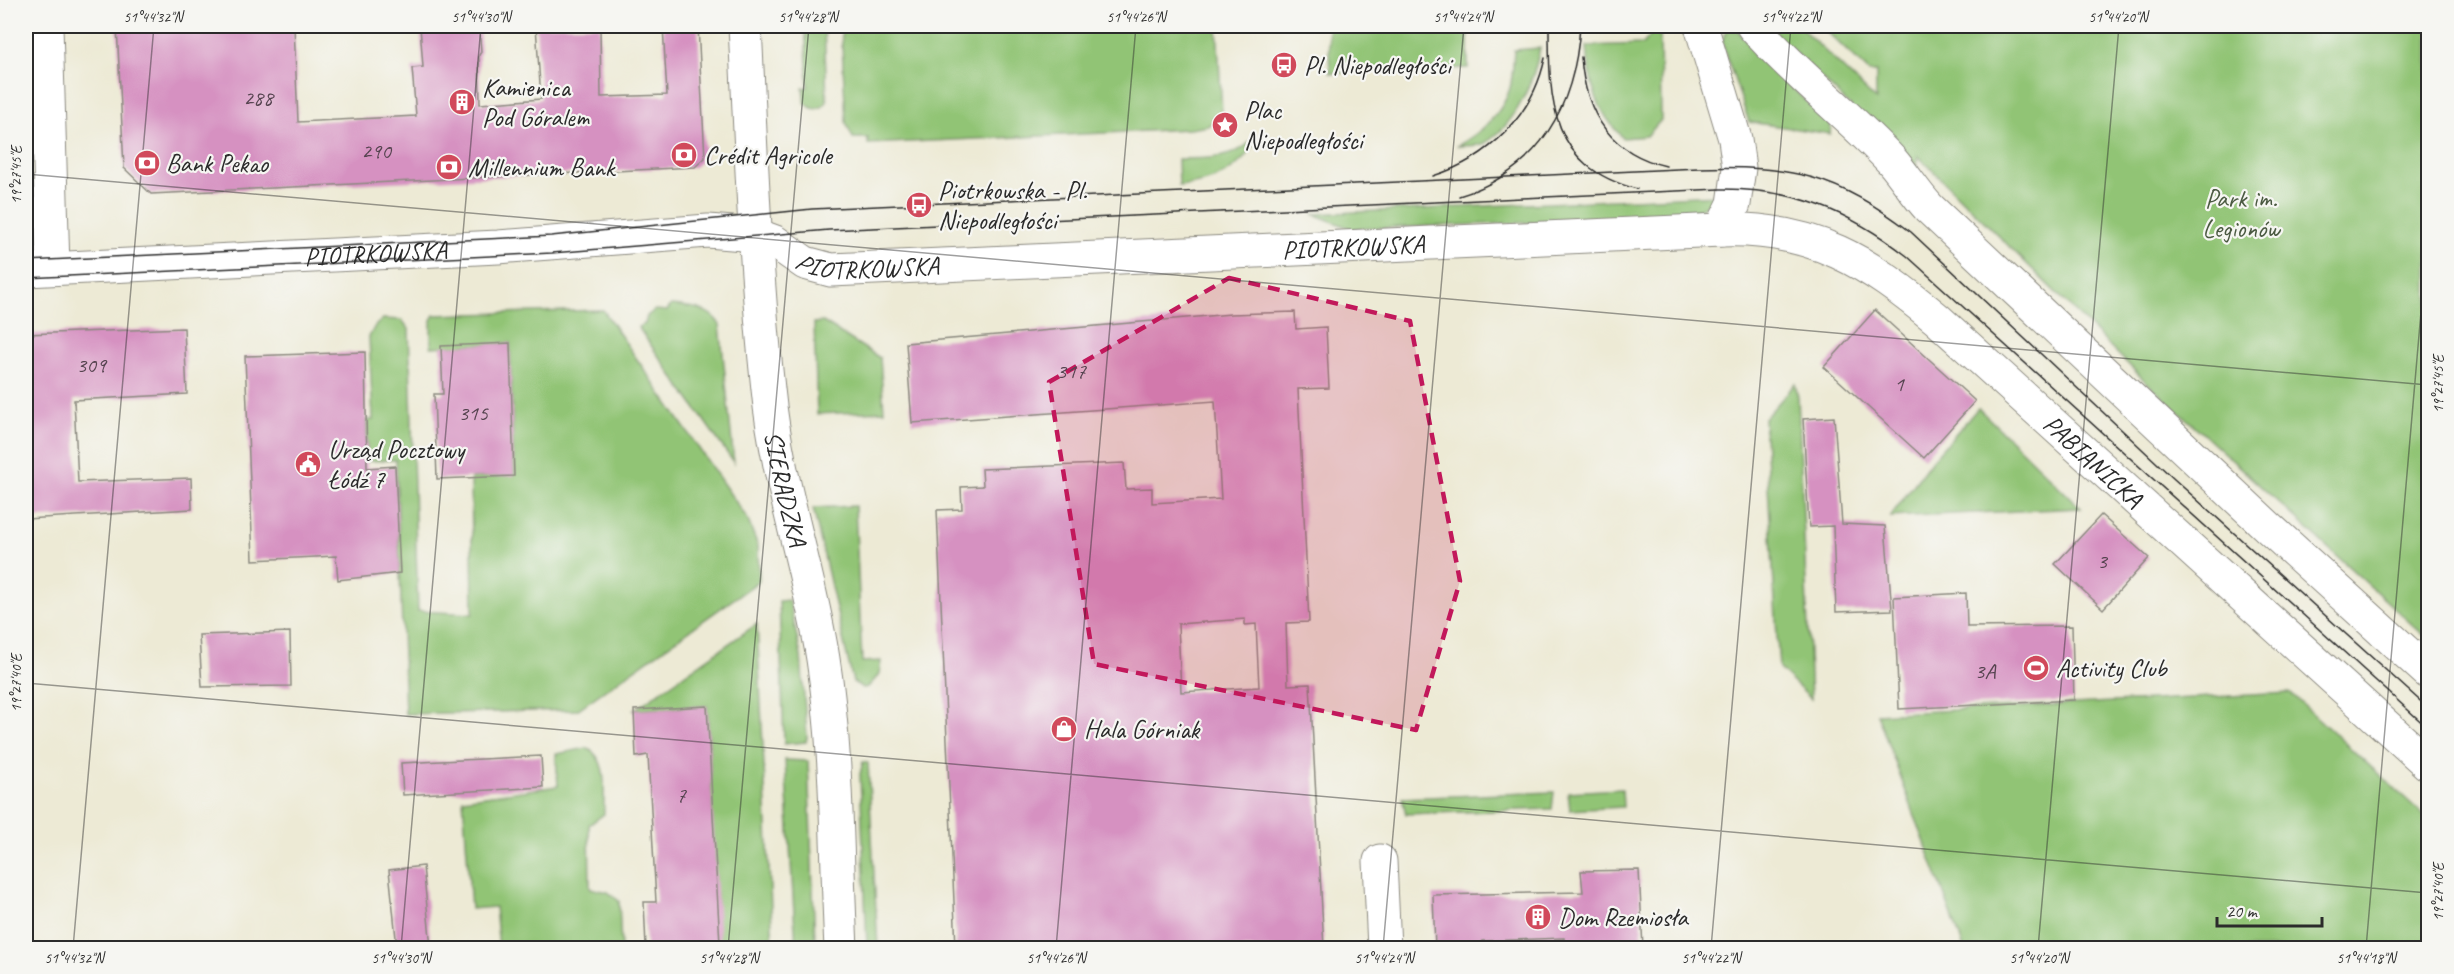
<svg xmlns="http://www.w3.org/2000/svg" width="2454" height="974" font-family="Caveat,sans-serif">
  <rect width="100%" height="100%" fill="#f6f6f2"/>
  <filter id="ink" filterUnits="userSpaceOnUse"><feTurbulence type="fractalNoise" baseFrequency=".0167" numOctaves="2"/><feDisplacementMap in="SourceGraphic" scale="12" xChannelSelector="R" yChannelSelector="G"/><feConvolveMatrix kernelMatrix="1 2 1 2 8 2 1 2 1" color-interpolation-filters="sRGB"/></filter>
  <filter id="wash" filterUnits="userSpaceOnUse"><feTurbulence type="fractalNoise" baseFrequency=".008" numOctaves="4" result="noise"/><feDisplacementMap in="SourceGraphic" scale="24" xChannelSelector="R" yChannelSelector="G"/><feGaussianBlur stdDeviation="1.35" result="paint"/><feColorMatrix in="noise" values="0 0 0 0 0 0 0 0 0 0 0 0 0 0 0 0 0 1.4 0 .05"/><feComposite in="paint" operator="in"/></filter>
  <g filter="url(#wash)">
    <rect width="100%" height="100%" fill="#edead5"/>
    <!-- green -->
    <g fill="#91c475" stroke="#5e7850" stroke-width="1.5">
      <path d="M805,26H824L827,100C824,107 817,111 810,107L805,103L803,88L808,87Z"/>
      <path d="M841,26H1217L1222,112L1208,126L1190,129L868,144V138H853L846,123Z"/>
      <path d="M1328,26H1468V68L1330,73Z"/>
      <path d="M1650,26H1660L1661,120L1647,136L1623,138C1596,111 1589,83 1587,46L1643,44L1650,36Z"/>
      <path d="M1767,26H1799L1876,100V72H1869L1821,26H2428V639L2143,379L1918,156L1916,169Z"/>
      <path d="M1730,29L1738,31L1766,63L1831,125L1830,134L1749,122L1722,43L1725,32Z"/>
      <path d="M1540,48C1534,81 1515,126 1485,143C1478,147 1465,145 1457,146C1480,134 1503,113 1510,88C1513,76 1513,62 1514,50Z"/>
      <path d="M1252,140H1257C1239,172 1214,183 1179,186L1178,159C1203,158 1233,161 1252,140Z"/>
      <path d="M1717,195C1700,216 1677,215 1651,218L1352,229L1313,214Z"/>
      <path d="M671,305C689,307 710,307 720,325L734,463L638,327L645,324L647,316L655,310L667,311Z"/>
      <path d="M603,310L747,518L758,546L759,581L577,710L405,714L396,460L367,461V420H373L369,337L375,326L383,319L402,320L409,329L418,611L473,614L471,478L514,475L510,343L431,347V320L434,315Z"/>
      <path d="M823,322L880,358L884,411L817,414L814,323Z"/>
      <path d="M1795,384L1798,397L1811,699L1779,669L1764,419Z"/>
      <path d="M1978,408L2081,508L1890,517L1932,460Z"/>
      <path d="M855,506L862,662L881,661L879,675L868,687L863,688L853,682L813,508Z"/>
      <path d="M789,600L801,656L807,737L806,742L784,744L779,601Z"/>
      <path d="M757,624L773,948H651L719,944L707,706L634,710Z"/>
      <path d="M2290,693L2428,819V948H1964L1877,714Z"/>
      <path d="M587,748C610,760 603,791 604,814L589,825L590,888L608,892L619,901L621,948H499L495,907L471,909L463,799L558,786L556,754Z"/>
      <path d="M785,760L808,761L815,942L812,948H796Z"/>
      <path d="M863,762L868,763L878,948H867L860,774Z"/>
      <path d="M1622,789L1623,807L1570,810L1568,792Z"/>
      <path d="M1554,792L1552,809L1406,814L1402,798Z"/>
    </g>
    <g id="blocks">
      <!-- building -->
      <g fill="#d691c1" fill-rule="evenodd">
        <path d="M117,26H294L298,122L416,116L412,68L423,67L420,26H479L481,52L479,55L480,104L541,99L536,26H600L601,97L667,95L663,26H698L705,158L695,167L151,194L124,168Z"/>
        <path d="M1875,310L1975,401L1924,458L1824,367Z"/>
        <path d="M1295,312L1296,329L1326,327L1329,388L1298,389L1309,622L1286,623L1288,685L1310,684L1324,948H956L937,510L962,509L961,487L983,486L982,469L1124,463L1126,489L1152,488V503L1221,499L1215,401L912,423L906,343L1231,314ZM1245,619V625L1256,624L1259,687L1181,692L1178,624Z"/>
        <path d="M184,328L187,394L74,400L78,482L191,478L192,509L26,519V334Z"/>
        <path d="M510,343L514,476L437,479L434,394H443L441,346Z"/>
        <path d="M365,352L367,468L395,466L400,573L338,580L336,556L253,560L245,356Z"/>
        <path d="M1834,417L1842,524L1885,526L1892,610L1836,612L1833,526L1809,527L1803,419Z"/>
        <path d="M2101,515L2149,558L2103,609L2055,564Z"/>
        <path d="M1966,593L1967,627L2072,626L2074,700L1899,709L1894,597Z"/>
        <path d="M290,632L291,686L202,687L199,635Z"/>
        <path d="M707,706L720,944L646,947L644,902H656L648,755L636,757L634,710Z"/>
        <path d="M541,756L543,787L403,795L401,763Z"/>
        <path d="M423,866L431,948H397L389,870Z"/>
        <path d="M1639,870L1643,948H1564V938L1482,941L1483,948H1435L1433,895L1583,892L1581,871Z"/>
      </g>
    </g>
  </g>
  <g filter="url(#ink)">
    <use href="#blocks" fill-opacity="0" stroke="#8c8a80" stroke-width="1.5"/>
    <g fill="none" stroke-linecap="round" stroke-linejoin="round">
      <defs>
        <g id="minor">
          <path d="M46,26L53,268"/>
          <path id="s1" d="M745,26C751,147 755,269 768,389C777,481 809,569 823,659C838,755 836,852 841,948"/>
          <path d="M1701,26L1735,139L1739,168L1734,204L1721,230"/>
          <path d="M1753,26C1795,74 1848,114 1892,161C1905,176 1915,193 1929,208L2268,527L2428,672"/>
          <path id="s2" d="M26,270L498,247L708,231L756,235L775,242L805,263L831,270L1721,230C1814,227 1868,262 1937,319L2428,764"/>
          <path d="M1380,861L1384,948"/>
        </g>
      </defs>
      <!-- minor casing -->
      <use href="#minor" stroke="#8c8a80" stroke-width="35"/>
      <!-- minor -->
      <use href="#minor" stroke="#fff" stroke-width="33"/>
      <!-- tram -->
      <g stroke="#2b2b2b" stroke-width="1.5">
        <path d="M1549,26C1549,101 1550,167 1637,189"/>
        <path d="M1581,57C1585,112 1610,153 1666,166"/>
        <path d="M1433,176C1488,159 1533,116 1545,58"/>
        <path d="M1459,196C1540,171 1575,106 1580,26"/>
        <path d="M26,261L551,236L812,209L1699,168C1790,165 1838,175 1911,232L2174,479L2428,708"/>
        <path d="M26,278L552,253L829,230L1720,189C1793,188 1849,211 1907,256L2428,728"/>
      </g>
    </g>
  </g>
  <!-- marked area -->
  <path fill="#c2185b" fill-opacity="0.2" stroke="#c2185b" stroke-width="4.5" stroke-dasharray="12 8" stroke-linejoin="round" d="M1229,278L1410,321L1460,581L1416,730L1094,664L1049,382Z"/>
  <!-- ticks -->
  <path fill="none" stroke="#2b2b2b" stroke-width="1.5" stroke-opacity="0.45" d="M26,174L2428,385M26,683L2428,893M73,948L154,26M401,948L481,26M728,948L809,26M1056,948L1136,26M1383,948L1464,26M1711,948L1791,26M2038,948L2119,26M2366,948L2428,231"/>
  <!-- icons -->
  <defs>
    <symbol id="bus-disc" viewBox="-11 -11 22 22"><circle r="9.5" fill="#d1495b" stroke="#f6f6f2"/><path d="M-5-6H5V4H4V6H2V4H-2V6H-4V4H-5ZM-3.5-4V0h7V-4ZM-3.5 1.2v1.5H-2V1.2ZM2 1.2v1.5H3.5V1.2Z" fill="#fff"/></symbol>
    <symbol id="building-disc" viewBox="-11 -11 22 22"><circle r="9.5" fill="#d1495b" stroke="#f6f6f2"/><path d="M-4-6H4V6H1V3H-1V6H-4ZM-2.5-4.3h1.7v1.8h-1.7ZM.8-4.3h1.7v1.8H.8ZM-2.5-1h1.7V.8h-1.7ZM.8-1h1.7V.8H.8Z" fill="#fff"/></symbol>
    <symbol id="sight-disc" viewBox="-11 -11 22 22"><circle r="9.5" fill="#d1495b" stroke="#f6f6f2"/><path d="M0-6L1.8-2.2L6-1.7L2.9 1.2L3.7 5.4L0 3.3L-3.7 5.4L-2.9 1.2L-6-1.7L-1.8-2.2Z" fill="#fff"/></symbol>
    <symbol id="bank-disc" viewBox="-11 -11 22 22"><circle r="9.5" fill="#d1495b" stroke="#f6f6f2"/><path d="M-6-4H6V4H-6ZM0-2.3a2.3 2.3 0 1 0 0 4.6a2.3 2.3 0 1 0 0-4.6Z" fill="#fff"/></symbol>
    <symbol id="civic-disc" viewBox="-11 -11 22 22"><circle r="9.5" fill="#d1495b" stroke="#f6f6f2"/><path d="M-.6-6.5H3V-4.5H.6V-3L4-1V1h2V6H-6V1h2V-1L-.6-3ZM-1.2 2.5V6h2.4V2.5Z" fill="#fff"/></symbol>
    <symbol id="stadium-disc" viewBox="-11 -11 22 22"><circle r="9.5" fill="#d1495b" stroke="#f6f6f2"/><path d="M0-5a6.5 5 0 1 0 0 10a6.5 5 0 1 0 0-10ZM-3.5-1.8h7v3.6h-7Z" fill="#fff"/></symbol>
    <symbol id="shop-disc" viewBox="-11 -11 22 22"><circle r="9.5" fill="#d1495b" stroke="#f6f6f2"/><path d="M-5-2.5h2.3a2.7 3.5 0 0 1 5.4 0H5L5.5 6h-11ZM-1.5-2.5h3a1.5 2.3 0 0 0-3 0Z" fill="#fff"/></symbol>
  </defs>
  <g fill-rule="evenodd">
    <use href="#bus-disc" x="1269" y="50" width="30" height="30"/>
    <use href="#building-disc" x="447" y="87" width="30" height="30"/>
    <use href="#sight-disc" x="1210" y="110" width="30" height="30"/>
    <use href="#bank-disc" x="669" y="140" width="30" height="30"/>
    <use href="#bank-disc" x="132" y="148" width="30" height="30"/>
    <use href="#bank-disc" x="434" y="152" width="30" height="30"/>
    <use href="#bus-disc" x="904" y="190" width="30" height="30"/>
    <use href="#civic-disc" x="293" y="449" width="30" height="30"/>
    <use href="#stadium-disc" x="2021" y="653" width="30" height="30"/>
    <use href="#shop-disc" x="1049" y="714" width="30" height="30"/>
    <use href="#building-disc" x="1523" y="902" width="30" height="30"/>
  </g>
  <g text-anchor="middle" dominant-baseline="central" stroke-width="4.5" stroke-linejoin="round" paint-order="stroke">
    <!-- number labels -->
    <g font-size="22" fill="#564450">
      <text x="258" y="98">288</text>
      <text x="376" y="151">290</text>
      <text x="91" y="365">309</text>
      <text x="1071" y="371">317</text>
      <text x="1899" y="384">1</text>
      <text x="473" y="413">315</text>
      <text x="2102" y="561">3</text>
      <text x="1985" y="671">3A</text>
      <text x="681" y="795">7</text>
    </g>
    <!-- poi labels -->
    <g font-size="26" fill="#2b2b2b" stroke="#f6f6f2" text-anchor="start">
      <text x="1304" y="65">Pl. Niepodległości</text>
      <text x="482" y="87">Kamienica<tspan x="482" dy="30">Pod Góralem</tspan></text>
      <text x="1244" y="110">Plac<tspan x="1244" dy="30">Niepodległości</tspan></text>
      <text x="704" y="155">Crédit Agricole</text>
      <text x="166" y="163">Bank Pekao</text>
      <text x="468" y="167">Millennium Bank</text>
      <text x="938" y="190">Piotrkowska - Pl.<tspan x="938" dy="30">Niepodległości</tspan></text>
      <text x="328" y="449">Urząd Pocztowy<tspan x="328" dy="30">Łódź 7</tspan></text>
      <text x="2056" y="668">Activity Club</text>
      <text x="1084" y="729">Hala Górniak</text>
      <text x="1558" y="917">Dom Rzemiosła</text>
    </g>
    <!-- park labels -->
    <g font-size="26" fill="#4a5941" stroke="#f6f6f2">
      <text x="2241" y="198">Park im.<tspan x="2241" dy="30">Legionów</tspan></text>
    </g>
    <!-- street labels -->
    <g font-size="26" fill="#2b2b2b" stroke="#f6f6f2">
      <text stroke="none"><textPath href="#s2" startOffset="1338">PIOTRKOWSKA</textPath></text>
      <text stroke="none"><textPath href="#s2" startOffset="350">PIOTRKOWSKA</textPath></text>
      <text stroke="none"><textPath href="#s2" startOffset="852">PIOTRKOWSKA</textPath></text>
      <text stroke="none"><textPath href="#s2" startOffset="2157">PABIANICKA</textPath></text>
      <text stroke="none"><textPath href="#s1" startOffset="465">SIERADZKA</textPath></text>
    </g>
  </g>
  <!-- margin -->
  <rect width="2454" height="974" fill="none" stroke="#f6f6f2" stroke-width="66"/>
  <!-- scale -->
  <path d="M2217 917v9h105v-9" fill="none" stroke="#2b2b2b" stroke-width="3"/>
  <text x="2226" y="917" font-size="18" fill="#2b2b2b" stroke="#f6f6f2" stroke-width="4.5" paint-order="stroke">20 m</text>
  <rect x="33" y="33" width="2388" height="908" fill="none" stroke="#2b2b2b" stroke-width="2"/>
  <g font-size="15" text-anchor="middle" fill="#2b2b2b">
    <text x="153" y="22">51°44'32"N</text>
    <text x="481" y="22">51°44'30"N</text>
    <text x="808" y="22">51°44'28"N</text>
    <text x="1136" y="22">51°44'26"N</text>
    <text x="1463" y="22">51°44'24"N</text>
    <text x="1791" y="22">51°44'22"N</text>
    <text x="2118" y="22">51°44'20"N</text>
    <text transform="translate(16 175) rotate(-90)" y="5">19°27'45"E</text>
    <text transform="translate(2438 384) rotate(-90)" y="5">19°27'45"E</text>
    <text transform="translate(16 683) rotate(-90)" y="5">19°27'40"E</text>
    <text transform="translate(2438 892) rotate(-90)" y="5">19°27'40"E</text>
    <text x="74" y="963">51°44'32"N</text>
    <text x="401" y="963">51°44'30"N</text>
    <text x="729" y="963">51°44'28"N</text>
    <text x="1056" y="963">51°44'26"N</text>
    <text x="1384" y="963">51°44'24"N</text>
    <text x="1711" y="963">51°44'22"N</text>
    <text x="2039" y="963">51°44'20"N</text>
    <text x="2366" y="963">51°44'18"N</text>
  </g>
</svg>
